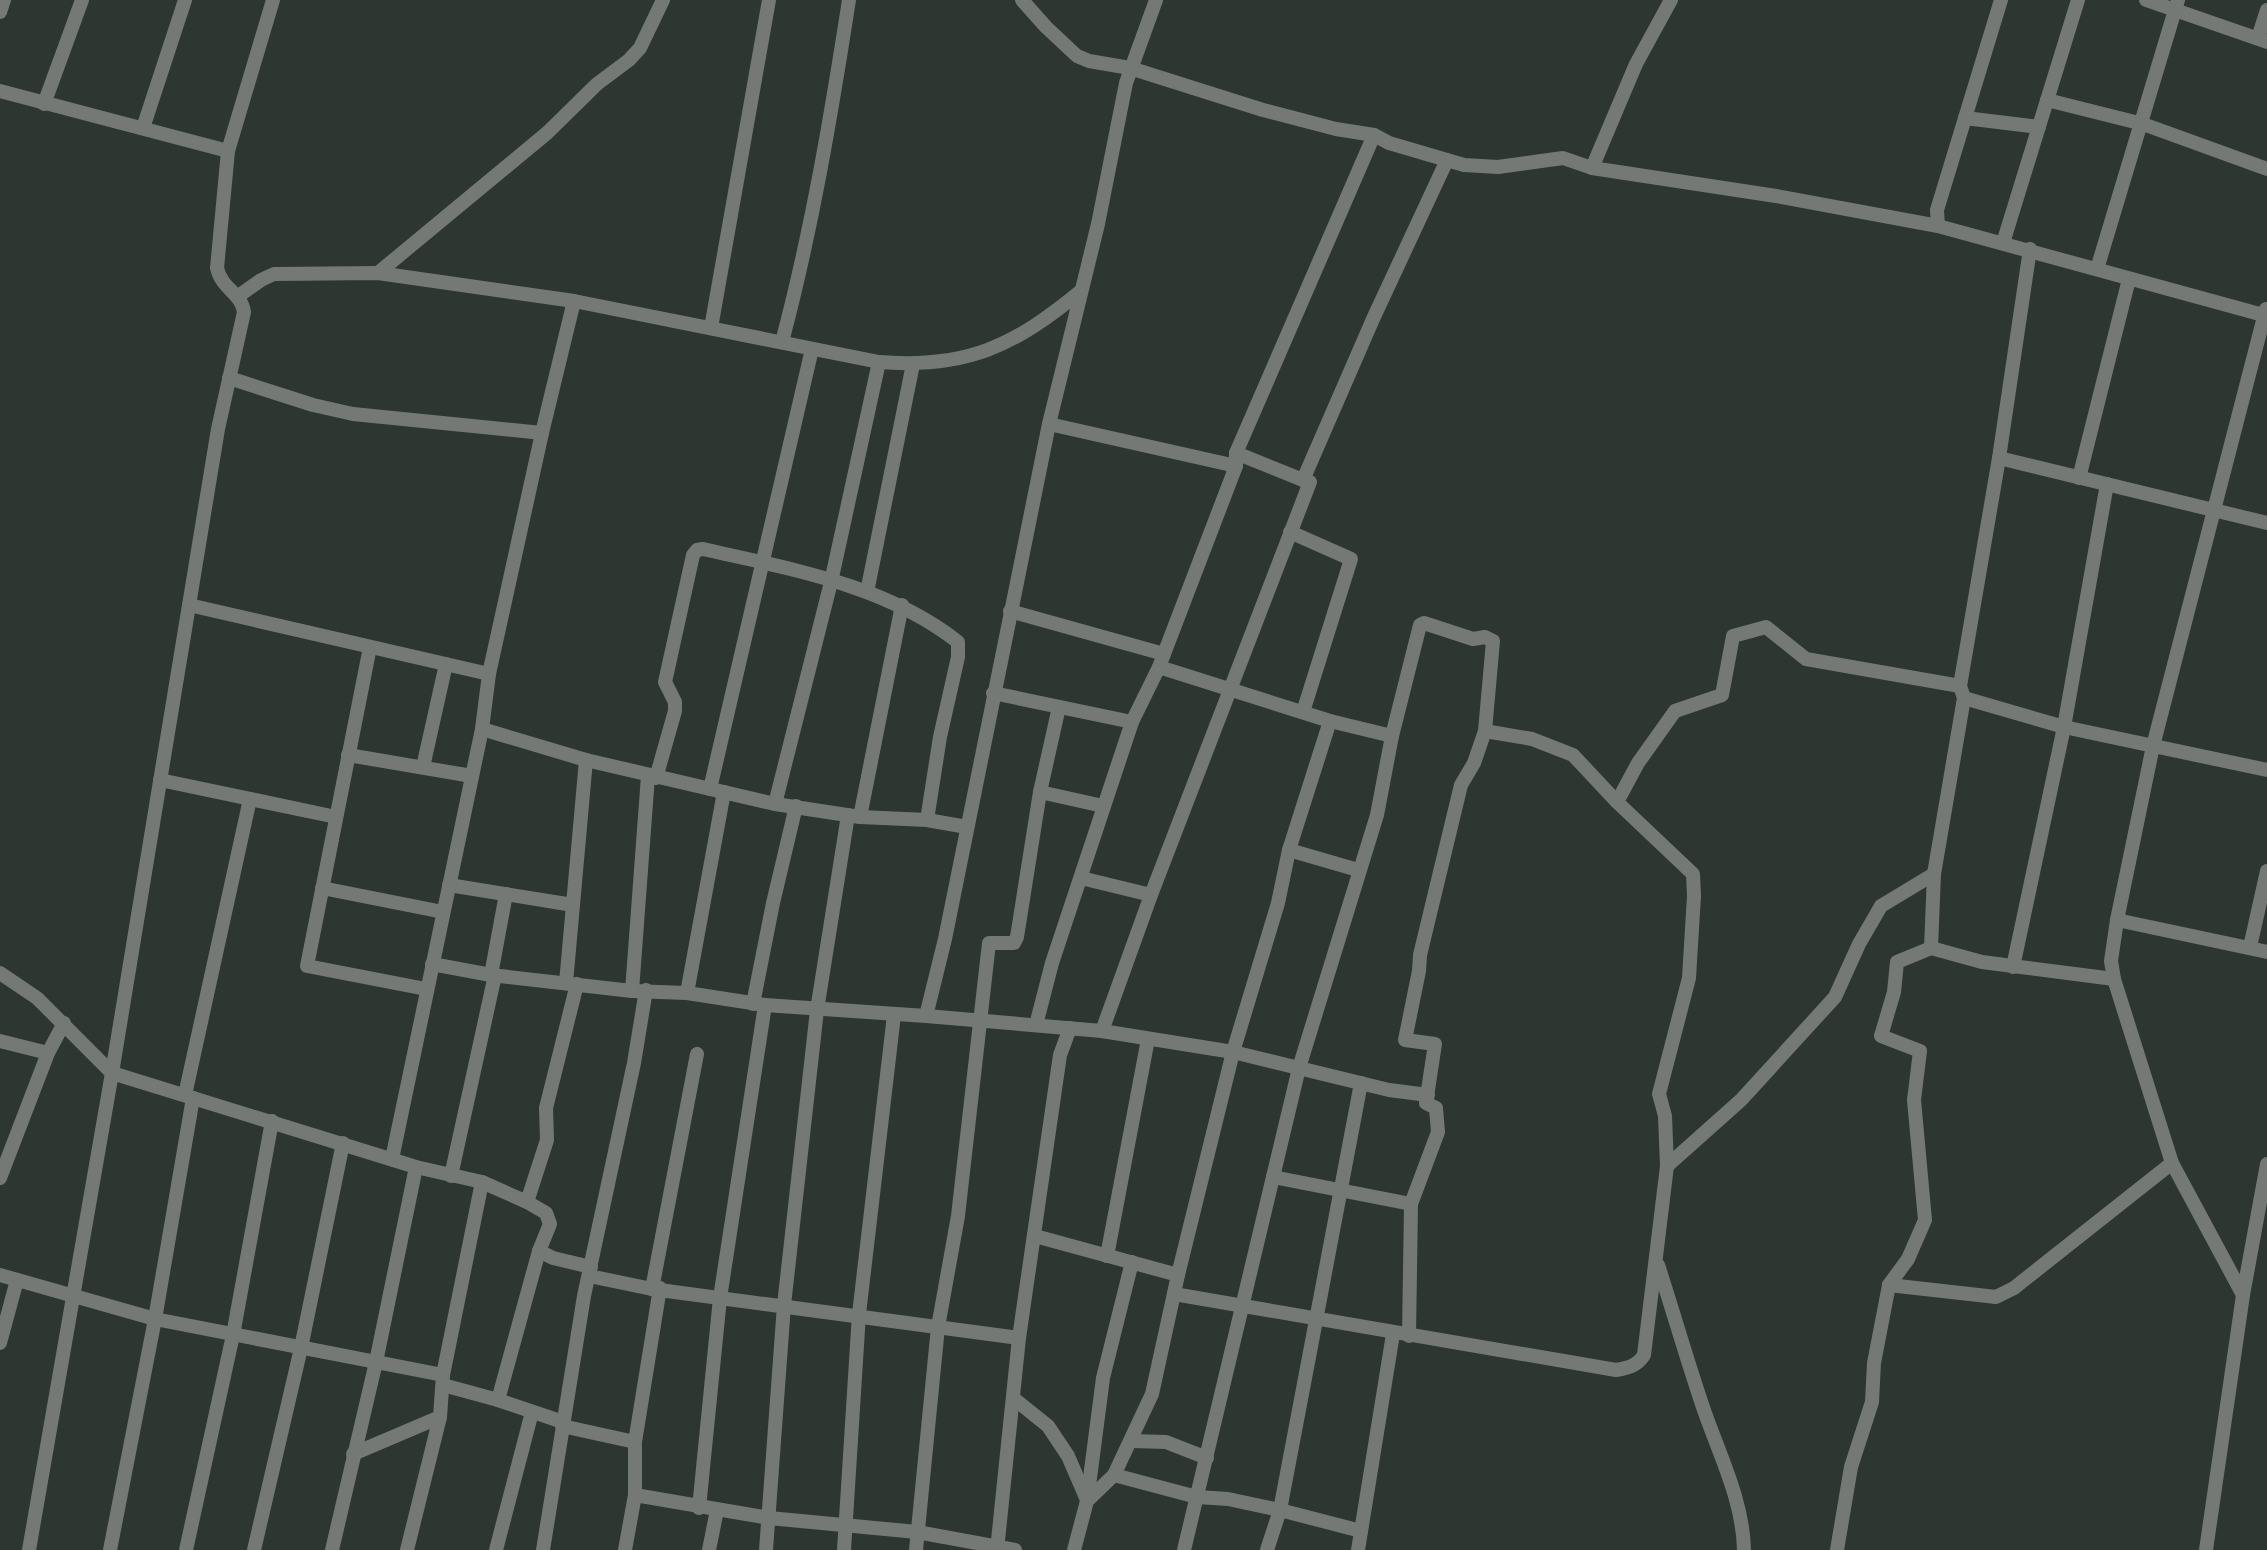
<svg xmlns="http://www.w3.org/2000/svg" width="2267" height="1550" font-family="'Source Sans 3',sans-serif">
  <rect width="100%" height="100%" fill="#2e3631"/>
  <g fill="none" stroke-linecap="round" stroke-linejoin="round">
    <!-- minor -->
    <g stroke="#747976" stroke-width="14">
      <path d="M1022,0L1046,27L1077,56L1089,61L1130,68L1263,110L1336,129L1374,135L1389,143L1464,165L1498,167L1563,158L1592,168L1776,196L1938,226L2267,316"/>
      <path d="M2146,0L2267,42"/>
      <path d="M0,12L4,0"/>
      <path d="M2258,38L2267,10"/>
      <path d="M0,91L228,151"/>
      <path d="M2047,100L2143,124L2267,169"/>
      <path d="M44,104L82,0"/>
      <path d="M1965,118L2039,127"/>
      <path d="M143,128L185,0"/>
      <path d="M1592,168L1636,64L1671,0"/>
      <path d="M1938,226L1937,210L2001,0"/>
      <path d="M2003,243L2078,0"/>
      <path d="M2097,269L2178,0"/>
      <path d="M378,273L547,133L597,84L629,60L640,48L663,0"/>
      <path d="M237,297L261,280L274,274L378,273L574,301L879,362C967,369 1014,346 1081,291"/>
      <path d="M711,328L769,0"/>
      <path d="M782,342C812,229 831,116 849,0"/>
      <path d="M229,378L313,405L353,414L542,433"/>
      <path d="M1049,424L1236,466"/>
      <path d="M1236,453L1303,480"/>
      <path d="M1999,458L2267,523"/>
      <path d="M2079,478L2129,279"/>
      <path d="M1290,532L1351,559L1303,712"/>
      <path d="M867,592L913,364"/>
      <path d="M189,605L489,674"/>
      <path d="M1010,611L1164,654"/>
      <path d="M370,647L307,966L426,989"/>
      <path d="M1159,667L1330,721L1392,736L1377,815L1299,1068L1184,1550"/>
      <path d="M993,693L1132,722"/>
      <path d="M1964,698L2064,727L2267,770"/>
      <path d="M482,729L586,760L775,804L860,817L927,820L967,827"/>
      <path d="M1392,736L1420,625L1424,623L1473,639L1485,637L1493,641L1485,731L1532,739L1573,755L1617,802"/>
      <path d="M348,755L472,776"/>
      <path d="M423,767L446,664"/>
      <path d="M656,778L675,711V702L665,682L693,555L697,550L703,549C790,569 886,585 958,642V657L940,737L927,820"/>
      <path d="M160,780L336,817"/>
      <path d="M710,789L812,349"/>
      <path d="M1040,792L1103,806"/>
      <path d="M775,804L831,582L879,362"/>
      <path d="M860,817L902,605"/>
      <path d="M1289,850L1358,870"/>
      <path d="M1081,878L1151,895"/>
      <path d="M449,885L573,905"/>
      <path d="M322,888L443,912"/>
      <path d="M2117,920L2267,952"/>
      <path d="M2250,947L2267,871"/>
      <path d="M1931,948L1934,874L1964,698L1960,686L1999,458L2030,249"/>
      <path d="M432,964L491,975L632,991L687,993L765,1005L926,1016L1102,1031L1233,1052L1389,1090L1428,1095"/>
      <path d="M2013,967L2064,727L2107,484"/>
      <path d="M0,973L37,998L112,1073L416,1167L482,1182L527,1202L546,1213L550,1224L539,1251L498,1400"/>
      <path d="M491,975L506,894"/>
      <path d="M566,983L586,760"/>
      <path d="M632,991L648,776"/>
      <path d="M687,993L724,792"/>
      <path d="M753,1004L773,903L796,806"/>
      <path d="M926,1016L945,939L1049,424L1098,224L1126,83L1156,0"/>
      <path d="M1036,1025L1052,963L1132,722L1159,667L1236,466V453L1374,135"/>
      <path d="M1102,1031L1151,895L1310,482L1303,480L1373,319L1447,160"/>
      <path d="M0,1041L48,1053"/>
      <path d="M185,1095L250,799"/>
      <path d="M392,1159L482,729L489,674L542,433L574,301"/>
      <path d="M1667,1166L1741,1100L1835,997L1859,944L1881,906L1934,874"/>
      <path d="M451,1176L495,975"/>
      <path d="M1273,1177L1411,1204L1409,1336"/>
      <path d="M0,1178L48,1053L64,1023"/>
      <path d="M527,1202L547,1140L546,1108L577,984"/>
      <path d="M1411,1204L1438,1132L1436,1108L1426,1103L1435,1044L1405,1040L1419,971L1420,955L1461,785L1474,763L1485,731"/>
      <path d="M1035,1236L1178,1275"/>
      <path d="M539,1251L553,1258L591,1267"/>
      <path d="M1107,1256L1148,1039"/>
      <path d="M1658,1265C1674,1314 1688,1364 1705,1413C1721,1458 1743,1502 1744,1550"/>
      <path d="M0,1275L155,1319L443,1375"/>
      <path d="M589,1276L652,1289L1019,1338"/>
      <path d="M1889,1285L1996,1297L2014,1288L2172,1163"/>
      <path d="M652,1289L697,1054"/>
      <path d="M1174,1294L1616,1370C1628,1368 1637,1366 1644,1355L1667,1166L1665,1116L1659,1094L1689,978L1694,896L1693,874L1617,802L1638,763L1675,711L1722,695L1733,636L1766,627L1806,659L1960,686"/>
      <path d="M2243,1295L2172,1163L2114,979L2111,961L2117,920L2153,746L2266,309"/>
      <path d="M0,1343L17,1280"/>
      <path d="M443,1385L498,1400L563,1422"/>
      <path d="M1013,1398L1048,1426L1068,1456L1087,1500"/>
      <path d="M562,1426L635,1442"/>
      <path d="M1132,1441L1166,1442L1207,1458"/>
      <path d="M353,1454L440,1417"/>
      <path d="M1114,1475L1197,1497L1228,1499L1280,1510L1361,1531"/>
      <path d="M635,1495L769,1518L917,1532L1015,1550"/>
      <path d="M1087,1501L1103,1378L1132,1262"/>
      <path d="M699,1508L720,1298L765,1005"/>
      <path d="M29,1550L112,1073L218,429L244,312C241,292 222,290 217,268L228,151L273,0"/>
      <path d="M110,1550L155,1319L193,1098"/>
      <path d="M186,1550L233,1335L272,1121"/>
      <path d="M254,1550L301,1348L343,1143"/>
      <path d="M332,1550L376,1362L416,1167"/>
      <path d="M407,1550L440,1417L443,1375L482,1182"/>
      <path d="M496,1550L532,1412"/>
      <path d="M543,1550L584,1296L634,1063L646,990"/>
      <path d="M625,1550L635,1495V1442L660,1288"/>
      <path d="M709,1550L717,1510"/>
      <path d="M766,1550L784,1305L817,1010L848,815"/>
      <path d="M844,1550L859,1314L894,1015"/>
      <path d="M916,1550L938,1327L958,1216L989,943H1014L1017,937L1040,792L1059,707"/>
      <path d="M997,1550L1019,1338L1060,1055L1070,1028"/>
      <path d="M1074,1550L1087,1501L1114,1475L1152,1394L1178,1275L1233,1052L1278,903L1289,850L1330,721"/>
      <path d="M1267,1550L1280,1510L1361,1083"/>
      <path d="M1358,1550L1393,1334"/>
      <path d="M1837,1550L1851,1467L1872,1402L1874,1363L1889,1285L1908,1259L1925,1220L1914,1100L1920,1051L1881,1036L1894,992L1897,962L1931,948L1982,962L2114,979"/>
      <path d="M2206,1550L2243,1295L2267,1164"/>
    </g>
  </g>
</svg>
